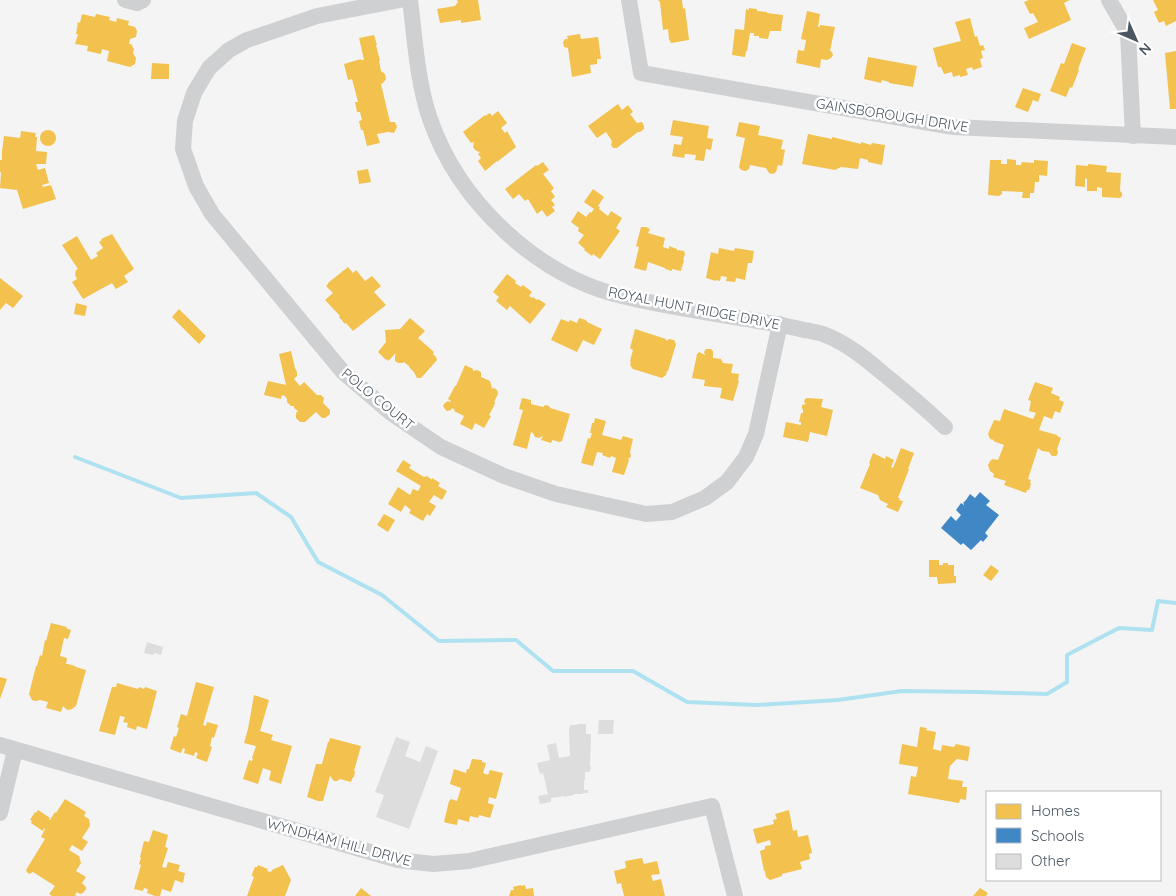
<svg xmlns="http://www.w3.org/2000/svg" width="1176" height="896" font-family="Quicksand,sans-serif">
  <rect width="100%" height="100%" fill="#f4f4f4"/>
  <!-- homes -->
  <g fill="#f2c14e">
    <path d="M457,0H478L481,20L461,23V20L440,23L437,9L455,6L457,3H458Z"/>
    <path d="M658,0H682L683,9L685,8L689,40L671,43L669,39L668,29L663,30L660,2Z"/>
    <path d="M1029,0H1070L1064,3L1071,20L1029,39L1024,28L1038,22L1033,13L1030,14L1024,2Z"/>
    <path d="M1153,0H1176V21L1166,26L1164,21L1159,23L1154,12L1158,10Z"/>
    <path d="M749,8L757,9V11L767,12V13L783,15L781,31H770L768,39L759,38V36H754V33H750L747,51H746L745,57L732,55L735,29L744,30L746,9L749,10Z"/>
    <path d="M807,11L820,14L818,27H820V25L835,27L830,51L832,52L833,55L831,58L827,60L821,59L820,68L796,63L798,50L804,51L806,40L801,39Z"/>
    <path d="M82,14L95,17L96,14L110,17L109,20L116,22L117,18L129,21L128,25L135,27L137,31L136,37L130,39L129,44H131L134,49L133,53L136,58L135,64L130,67L107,61L109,51L102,49L101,54L87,51L88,46L75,44L78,34H76L78,22L80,23Z"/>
    <path d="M970,18L975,37L977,36L980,46L983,45L985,50L981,51L983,58L980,59L982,67L973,70L972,67L966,69L968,75L960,77V75L953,77L952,72L944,74L941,67H938L933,48L961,41L955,22Z"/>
    <path d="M580,34L581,39L598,37L601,59H597V64L590,65L591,73L572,77L568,48L564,47L563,42L565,39H568L567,36Z"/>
    <path d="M374,35L377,45H376L380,61H379L381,71L385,74L386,79L383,83L381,84L390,122H395L397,127L394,133L388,132L377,134L380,143L367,146L363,130H361L359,121L362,120L360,112H357L355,102H358L352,79L348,80L344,64L361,59V60H364L359,38Z"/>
    <path d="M1072,43L1086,48L1078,69L1079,70L1072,88L1070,87L1066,97L1050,91L1061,63L1064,64Z"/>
    <path d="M1176,51V109H1170L1165,53Z"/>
    <path d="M868,57L917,66L913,87L889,83V82L882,80L881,83L864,79Z"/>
    <path d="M152,63L169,64V79H151Z"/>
    <path d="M1023,88L1041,94L1038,102L1033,100L1028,112L1015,107Z"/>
    <path d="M618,104L622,110L628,105L633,112L630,114L637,123L642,122L644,126V129L640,132H638L622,144L617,148H613L611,145L612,141L606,132L597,138L588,126Z"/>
    <path d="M498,111L507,123L501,128L505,133L507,131L516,147L497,162V161L485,171L478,161L481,158L478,154L481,151L479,152L475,150L473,147L474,142L471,143L463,132L485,115V116L490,113L492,116Z"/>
    <path d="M673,120L709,126L707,138L713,139L711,150L706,149L704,161L695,160L696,155L685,154L684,158L672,156L674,144L681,145L683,137L670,135Z"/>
    <path d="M739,122L760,126L758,135L783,140L781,149L785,150L782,166L778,165L776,172L773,174L769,173L766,168L750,165L749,169L746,171L741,170L739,167L745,138L736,136Z"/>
    <circle cx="48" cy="138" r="8"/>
    <path d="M21,131L36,133L35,137H37L36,151L47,152L46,164H36L38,170L45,168L49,183L42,185L43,187L51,185L56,199L23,209L17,190L0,188L1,172H0V160H2V151L4,136L20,138Z"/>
    <path d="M808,134L832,139V137L861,144V142L871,145L872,143L885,145L882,165L868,162V160L860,158L858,169L841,167L835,170L802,164Z"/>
    <path d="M1007,159L1016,160V165H1021L1022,162L1034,163V160L1048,161L1047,176L1039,175V182H1035L1034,193H1030V198H1022L1023,192L1002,191V194L999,196L988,195L990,160H1001V164H1007Z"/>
    <path d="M543,162L549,170L543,174L554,188L551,191L555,197L551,200L555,205L552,207L555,211L547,217L542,210L537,214L528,199L525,201L519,194L513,199L505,189L536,165L537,166Z"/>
    <path d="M1088,164L1107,166L1106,172L1121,173L1120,191L1122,193V196L1120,198L1102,197V188L1097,187V191H1087V179L1085,178V187L1075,186L1076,165L1088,166Z"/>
    <path d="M368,169L371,182L359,184L357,171Z"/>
    <path d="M593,189L604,197L598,206L600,207L599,209L608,216L611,211L622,218L616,228L620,231L600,259L593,254L592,256L584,250L585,249L578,243L584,235L578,231V230L579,228L571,222L578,211L586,217L590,212L591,213L594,209L584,202Z"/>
    <path d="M641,227H646L650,229L648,233L665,238L663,247L669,249V246L677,249V251L678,250L684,251L685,254L683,260H684L681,271L672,269V271L665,269V268L648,262L646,271L634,268L639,247L636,246Z"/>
    <path d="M112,234L134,269L124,276L128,282L116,289L112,283L83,299L72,282L77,279L75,275L76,270L78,269L62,245L77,236L91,260L98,256L96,253L103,248L99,242L102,240L101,239Z"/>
    <path d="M719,248L734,251L735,248L754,251L752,263H748L745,280L736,278L735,282L726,281L727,277L721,276L720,281L716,280V281L706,278L711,252L718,254Z"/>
    <path d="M348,267L353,273L356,270L365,281L372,276L381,286L374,292L386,305L353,331L346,323L345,324L339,317L340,316L325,300L333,293L326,286L328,284V283Z"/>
    <path d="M507,274L516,281L515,283L521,287L523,285L532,292L529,296L532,298L533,297L537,300L538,299L546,304L530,324L510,306L507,310L496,301L499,297L493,292Z"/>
    <path d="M0,278L23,296L13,308L6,303L0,310Z"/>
    <path d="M76,303L87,306L85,316L74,314Z"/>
    <path d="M179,309L206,336L199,344L172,317Z"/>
    <path d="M410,318L425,331L418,338L434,352L433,354L436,357L437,360L421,378H417L414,372L409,367H410L404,362L403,363H398L395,361V356L396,354H395L388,361L387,359L386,360L378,352L386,342L385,330L400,329Z"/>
    <path d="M579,318L586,320L587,322L602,329L594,345L583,340L577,352L551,340L561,319L569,322L570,320L577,323Z"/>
    <path d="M635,329L666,339V341L669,339L674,340L676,344L668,371H667L666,375L662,378L633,369L630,365L631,362L630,361L633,350L630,348Z"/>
    <path d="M706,349H711L713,351V358L721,359L723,363L733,364L731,373L739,374L738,381H739L733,401L720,398L722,388L704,386L705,380L692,378L697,354L699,352L705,355L704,352Z"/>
    <path d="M291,351L295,368L297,372V376L294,379L300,386L304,382L317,395H321L324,398L323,403L330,410V414L325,418H322L316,412L305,422H300L296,418V413L298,411L294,408V406H291L287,402V399L285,396L282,395L281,399L264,395L268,381L286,385L279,354Z"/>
    <path d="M465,365L473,369V371L477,370L481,372V377L490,381L492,388L491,389L494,388L497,390L498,394L494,402H495L494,406L489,415L491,416L484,428L475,423L472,430L460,424L464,416L454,411L455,410L452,408L451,410L447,411L445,409L443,406L445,403L448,401L450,402L451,401L448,399L455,386H456Z"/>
    <path d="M1035,382L1053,388L1051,393L1060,397L1059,400L1064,402L1060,413L1055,411L1052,419L1044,416L1039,430L1057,435V436L1061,438L1057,449L1058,453L1056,456H1052L1049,452L1042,451L1038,448L1028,479L1031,480L1030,482L1031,484L1029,490H1027L1026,493L1004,485L1006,481L993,477L994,474L990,471L988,465L990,461L993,459L998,460L1004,445L993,441L994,440L990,439L988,434L994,420L1000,421L1004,409L1033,419L1036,413L1029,411L1031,401L1028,400Z"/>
    <path d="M522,398L531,400V404L543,407L545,405L549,406L550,408L570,414L562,441L559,442L553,440V439L551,443L541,440L543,436L539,438L535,437L533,433L531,432L527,449L513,445L523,410L519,409Z"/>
    <path d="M807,398L823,399L821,407L833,410L827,436L810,432L808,442L783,437L786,422L801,425V422H799L801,413H803V410L802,408V405L806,404L804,402L805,399Z"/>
    <path d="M595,418L606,421L602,435L621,440L623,436L633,439L630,452L631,456L630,458H628L629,460L624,475L612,472L616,458L611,456L610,458L602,455L603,453L597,452L593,466L581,463L588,438L590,439L592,433H590L592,423H594Z"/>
    <path d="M901,448L914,453L908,469H909L898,498H900L899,500L903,501L898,512L886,507L888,504L880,500L878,495L860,488L870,464L869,463L873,453L885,459L886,456L894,460L891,467L893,468Z"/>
    <path d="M403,460L411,465L409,468L424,477L427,476L431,479V481L432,478L440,483L438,486L447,491L442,500L434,495L429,502L436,506L430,516L427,514L423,521L409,513L411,510L405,505L401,512L388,504L398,487L410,495L413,489L418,491L421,486L396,471Z"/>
    <path d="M384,514L395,520L388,532L377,525Z"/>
    <path d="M929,560H939V565H943V563H948V565H954V576H956V583L938,584L937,577H929Z"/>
    <path d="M991,565L999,571L991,581L983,575Z"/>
    <path d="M51,623L67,627L66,628L71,630L68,639L64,638L60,656L67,658L66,664H68L75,666L76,667L86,670L76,706L72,709L68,710L66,709L63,706L61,712L46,708L48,702L40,700L35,701L32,700L29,694L36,666H37L40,655L42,656L45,640L46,641Z"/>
    <path d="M0,677L7,679L0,699Z"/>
    <path d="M196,682L214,687L203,725L206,726L207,722L218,725L214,738L212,737L210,746L212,747L207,762L196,758L198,753L195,752L194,756L184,753L185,749L183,748L181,753L170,749L174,736L176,737L179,728L177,727L181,714L187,716Z"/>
    <path d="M117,683L138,689L139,687L144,689L145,687L157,691L147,729L137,726L136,730L127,727L128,723L123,722L125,717L120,716L115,735L99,731L112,687H116Z"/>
    <path d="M254,695L269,700L260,731L273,735L271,740L292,746L281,784L269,780L271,771L263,768L258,784L243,779L249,760L252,761L253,759L252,758L256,746L244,743L248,729Z"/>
    <path d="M920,727L927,728L926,730L936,732L933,749L941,751L942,745L954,747L956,744L970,747L968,761L957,759L950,766L948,779L963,781L962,787H967L966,800L960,799L959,803L908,794L911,776L916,777L918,767L899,764L902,744L917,747Z"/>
    <path d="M330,738L361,746L354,771H355L354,777H353L351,782L340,779L337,781H334L330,776L323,801H318L307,797L316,764H322L328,742H329Z"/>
    <path d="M472,759L482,760V762L486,763L483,773L488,775L490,770L503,773L496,799L489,797L488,803L494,805L490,818L479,815L478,818L470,816L469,822L458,819L457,825L447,823L444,822L449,801L451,799L457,801L461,788L450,784L454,769L466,773L467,769H469Z"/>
    <path d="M65,799L86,812L84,816L89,819L90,826L82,838L88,842L82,851L72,845L69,850L79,856L81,863L76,871L86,877L82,883L86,887V889L83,893L80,894L77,892L75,895L77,896H52L49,894L55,886L33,872L29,874L27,872L26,870L45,839L41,837L45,829L44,828L43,831L31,823L32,821L30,820L35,812L36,813L38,810L50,818L49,820H50L55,812L56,813Z"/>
    <path d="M789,810L793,831L797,830L798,837L808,835L812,853L809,854L810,859L800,862L802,869L782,874V876L770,880L766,877L765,871H764L760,851L765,849V846L771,845L770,840L757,844L753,829L774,824L773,820L777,819L775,814Z"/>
    <path d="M153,830L168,835L165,847L168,848L162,867L166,868L168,862L180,865L178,871L185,873L183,883L175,880L171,892L162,889L160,896H155L147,893L148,889L144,888L143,891L134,889L141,865L139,864L141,858L140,857L144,841L149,842Z"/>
    <path d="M642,858L644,864L657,861L660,874L651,875L653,881L661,879L665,896H624L621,883L617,884L614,871L626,868L625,861Z"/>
    <path d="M258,865L268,869L267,871L271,872L272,870L283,865L291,880L285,896H247L254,877L252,876V874L255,867H257Z"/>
    <path d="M521,885V886L525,885L526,889L533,888L534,896H509L511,890H514L513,887Z"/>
    <path d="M361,888L371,896H355Z"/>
    <path d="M980,888L988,893L986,896H973Z"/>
  </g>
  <!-- schools -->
  <path fill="#3f88c5" d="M980,492L990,501L986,505L999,515L985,533L988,536L983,542L981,540L971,550L963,543L961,545L941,528L951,516L956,521L961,515L956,510L961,503L964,505V504L963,503L966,500L970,494L975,498Z"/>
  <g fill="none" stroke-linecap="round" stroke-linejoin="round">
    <!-- stream -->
    <path stroke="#aee2f0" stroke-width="4" d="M75,457L181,498L256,493L291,517L318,562L382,595L439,641L516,640L553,671H633L687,702L756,705L838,700L902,691L978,692L1047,694L1067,682V655L1119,628L1152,630L1158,601L1176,603"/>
  </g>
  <!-- building -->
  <g fill="#ddddde">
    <path d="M147,642L163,647L161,655L154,653L153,655L144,653Z"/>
    <path d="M599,720H614L613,734H598Z"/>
    <path d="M577,724H586V734H591L590,765L591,768L589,772H585V780H584V790H588V793H583V794H574V795L564,797V796L551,798V802L540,804L538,796L548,794L543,773L540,774L537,763L550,760L547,745L556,743L559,758L570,756L569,731L570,725H577Z"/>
    <path d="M396,737L410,742L405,756L420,762L426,746L438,751L409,829L376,817L384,795L375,792Z"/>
  </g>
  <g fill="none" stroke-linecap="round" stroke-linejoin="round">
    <!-- minor -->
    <g stroke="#ced0d2" stroke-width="16">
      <path d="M125,0L137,3L143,0"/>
      <path d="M400,0L317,16L247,40L229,50L209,68L194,93L185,121L183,149L196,186L212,214L343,372L391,413L441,447L504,476L556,494L646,514L672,512L705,498L727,482L746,457L756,434L780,324"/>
      <path d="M410,0C415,39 417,81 430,119C459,203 539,278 626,297C668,307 710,313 752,320C770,323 787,326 804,330C810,331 817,332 823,334C847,343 866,359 885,375C906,392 926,409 945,427"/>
      <path d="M629,0L641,73L953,127L1176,137"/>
      <path d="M1109,0L1128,33L1133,136"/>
      <path d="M0,745L398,860L433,864L469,861L712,806L735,896"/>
      <path d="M0,813L15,750"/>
    </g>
  </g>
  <g text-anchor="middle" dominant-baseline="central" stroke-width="5" stroke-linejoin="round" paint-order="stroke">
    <!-- street labels -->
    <g font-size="14" fill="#4a5661" stroke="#fff">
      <text transform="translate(892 115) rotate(9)">GAINSBOROUGH DRIVE</text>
      <text transform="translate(694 308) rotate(11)">ROYAL HUNT RIDGE DRIVE</text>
      <text transform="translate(378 399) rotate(39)">POLO COURT</text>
      <text transform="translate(339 842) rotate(15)">WYNDHAM HILL DRIVE</text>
    </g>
  </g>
  <!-- legend -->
  <rect x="986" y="791" width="175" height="90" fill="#ffffff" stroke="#b7bbc0"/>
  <rect x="996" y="804" width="25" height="15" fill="#f2c14e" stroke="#b7bbc0"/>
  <text x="1031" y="816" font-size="15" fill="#4a5661">Homes</text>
  <rect x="996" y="828" width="25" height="15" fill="#3f88c5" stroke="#b7bbc0"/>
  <text x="1031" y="841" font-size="15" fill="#4a5661">Schools</text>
  <rect x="996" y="854" width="25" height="15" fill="#ddddde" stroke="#b7bbc0"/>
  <text x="1031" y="866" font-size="15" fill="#4a5661">Other</text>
  <!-- north arrow -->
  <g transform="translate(1136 40) rotate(135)" stroke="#ffffff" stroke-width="4" paint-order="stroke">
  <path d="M0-4L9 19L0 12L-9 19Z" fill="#4a5661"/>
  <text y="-8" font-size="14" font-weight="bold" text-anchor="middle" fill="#4a5661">N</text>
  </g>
</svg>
